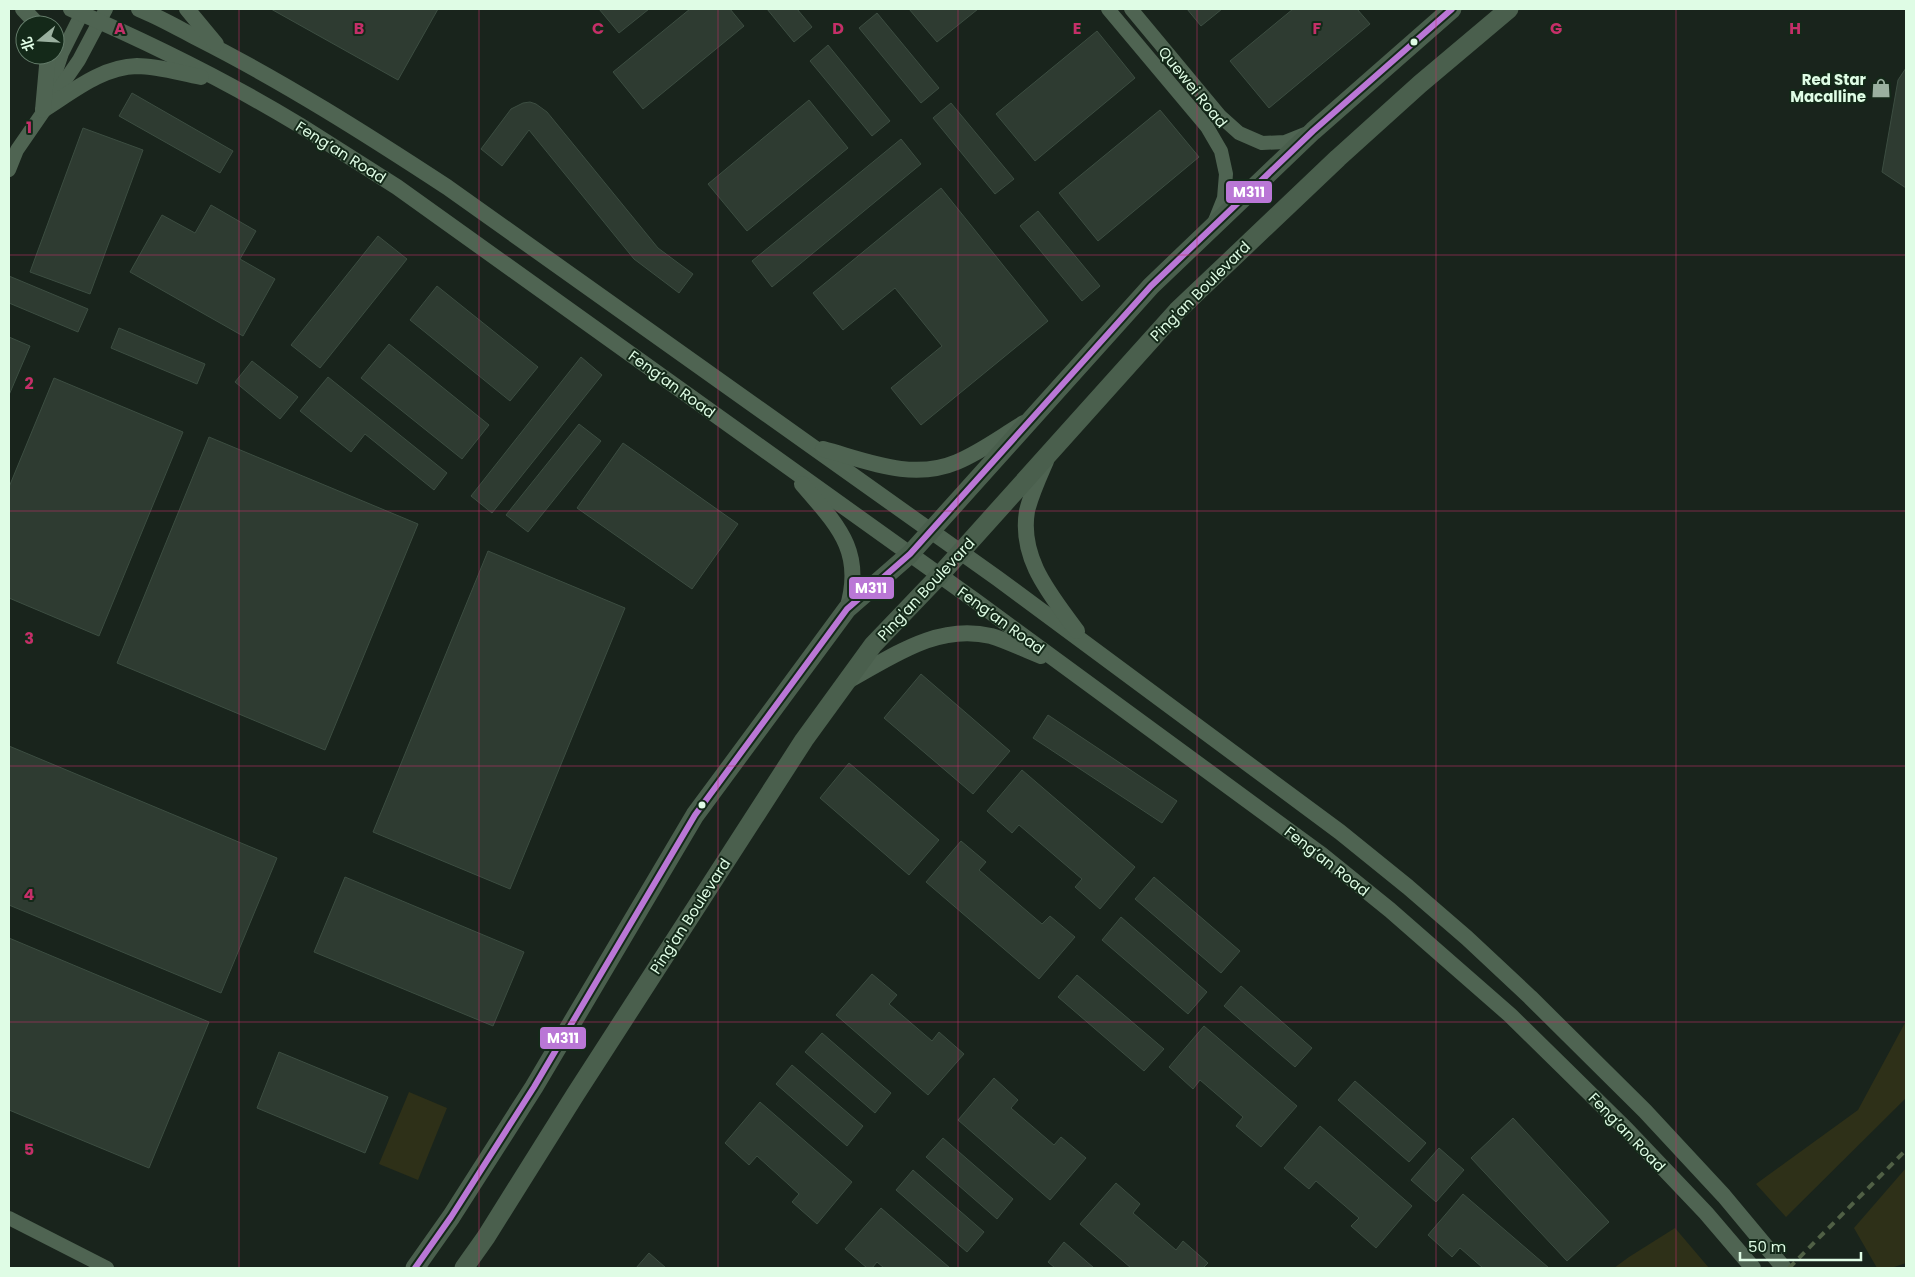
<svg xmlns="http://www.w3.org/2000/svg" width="1915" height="1277" font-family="Poppins,'Noto Sans SC',sans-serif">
  <rect width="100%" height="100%" fill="#19241c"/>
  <!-- green -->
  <g fill="#2e3018">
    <path d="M1906,1021V1098L1786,1217L1756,1184L1858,1110Z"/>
    <path d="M409,1092L447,1108L418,1180L379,1164Z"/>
    <path d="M1906,1168V1263L1891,1268H1877L1854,1228Z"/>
    <path d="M1675,1228L1709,1268H1614L1629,1257Z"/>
  </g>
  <!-- building -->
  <g fill="#2e3b31" stroke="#3c4d41">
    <path d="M271,9H438L398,80Z"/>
    <path d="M599,9H649L619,33Z"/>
    <path d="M690,9H730L744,26L643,109L613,72Z"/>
    <path d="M767,9H797L812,27L794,42Z"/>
    <path d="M909,9H978L937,42Z"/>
    <path d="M1187,9H1222L1201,26Z"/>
    <path d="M1293,9H1357L1370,24L1269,108L1230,61Z"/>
    <path d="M877,13L939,88L921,103L859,28Z"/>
    <path d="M1097,31L1135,78L1035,161L996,114Z"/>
    <path d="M828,45L890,121L872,136L810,61Z"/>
    <path d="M1906,68V188L1882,172L1898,80Z"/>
    <path d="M132,93L233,151L220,173L119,116Z"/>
    <path d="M809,100L848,148L747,231L708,184Z"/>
    <path d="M530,102L536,104L547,112L658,248L693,274L679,293L634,259L529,130L502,166L481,149L511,109L523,103Z"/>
    <path d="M951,103L1014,179L995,194L933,118Z"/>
    <path d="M1160,110L1199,157L1098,241L1059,193Z"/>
    <path d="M83,128L143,150L90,294L30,272Z"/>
    <path d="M901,139L921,164L772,287L752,261Z"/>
    <path d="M941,188L1048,321L921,425L891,388L942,346L895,288L843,330L813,293Z"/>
    <path d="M211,205L256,231L240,259L275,279L243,336L130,272L162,215L195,233Z"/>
    <path d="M1038,211L1100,286L1082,301L1020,226Z"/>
    <path d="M378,236L407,259L320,368L291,345Z"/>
    <path d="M9,276L88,309L78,332L9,303Z"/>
    <path d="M437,286L538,367L510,401L410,320Z"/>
    <path d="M119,328L205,364L197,384L111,348Z"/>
    <path d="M9,337L30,346L9,395Z"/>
    <path d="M389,344L489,425L462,459L361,378Z"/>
    <path d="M581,357L602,375L492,513L471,496Z"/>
    <path d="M252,361L298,397L280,419L235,382Z"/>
    <path d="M328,377L447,473L434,490L365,434L351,452L300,411Z"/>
    <path d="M54,378L183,432L99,636L9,598V487Z"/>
    <path d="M579,424L601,441L528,532L506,515Z"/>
    <path d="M209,437L418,524L325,750L117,663Z"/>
    <path d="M623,443L738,524L692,589L577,508Z"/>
    <path d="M488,551L625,608L510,889L373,832Z"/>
    <path d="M921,674L1010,751L973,794L884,718Z"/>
    <path d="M1048,715L1177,801L1162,823L1033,738Z"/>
    <path d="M9,746L277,858L221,993L9,905Z"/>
    <path d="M849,763L939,840L909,875L820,798Z"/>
    <path d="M1022,770L1135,867L1100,909L1075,887L1082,879L1019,825L1012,833L987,811Z"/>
    <path d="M961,841L986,862L979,870L1042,924L1050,916L1075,937L1039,979L926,882Z"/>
    <path d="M345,877L524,952L493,1026L314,952Z"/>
    <path d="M1154,877L1240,951L1221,973L1135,899Z"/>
    <path d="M1121,917L1207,992L1188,1014L1102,940Z"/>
    <path d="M9,938L209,1022L149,1168L9,1110Z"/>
    <path d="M872,974L897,995L889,1004L932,1041L939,1032L964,1054L928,1095L836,1015Z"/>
    <path d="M1077,975L1164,1049L1144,1071L1058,997Z"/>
    <path d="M1241,986L1312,1048L1295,1067L1224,1006Z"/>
    <path d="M1204,1026L1297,1106L1261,1147L1236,1126L1243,1117L1200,1080L1193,1089L1169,1067Z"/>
    <path d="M822,1033L891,1093L875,1113L805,1052Z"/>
    <path d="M279,1052L388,1097L365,1153L257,1108Z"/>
    <path d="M792,1065L863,1126L847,1146L776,1084Z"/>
    <path d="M994,1078L1018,1100L1011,1108L1054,1145L1061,1137L1086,1158L1050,1200L958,1120Z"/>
    <path d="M1355,1081L1426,1143L1409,1162L1338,1100Z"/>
    <path d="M760,1102L852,1182L817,1224L792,1202L799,1194L757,1156L749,1165L725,1143Z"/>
    <path d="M1513,1118L1609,1222L1567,1261L1471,1158Z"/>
    <path d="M1320,1126L1412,1206L1376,1248L1351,1226L1359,1218L1316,1181L1309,1189L1284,1168Z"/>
    <path d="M943,1138L1013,1199L997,1219L926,1157Z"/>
    <path d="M1439,1148L1464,1170L1436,1202L1411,1180Z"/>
    <path d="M913,1170L984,1232L967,1252L896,1190Z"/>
    <path d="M1116,1183L1140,1204L1133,1213L1176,1250L1183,1241L1208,1263L1203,1268H1131L1080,1224Z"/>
    <path d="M1463,1194L1549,1268H1483L1460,1248L1452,1257L1428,1235Z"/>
    <path d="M881,1208L950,1268H884L877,1262L872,1268H867L845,1249Z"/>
    <path d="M1064,1242L1094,1268H1055L1048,1262Z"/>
    <path d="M649,1253L666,1268H636Z"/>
  </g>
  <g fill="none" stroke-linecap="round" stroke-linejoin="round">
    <!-- minor -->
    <g stroke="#4f6452" stroke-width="14">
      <path d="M1108,9L1207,127L1221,151L1226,174L1224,198L1214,223"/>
      <path d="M1131,9L1220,116L1239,133L1262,143L1285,142L1305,134"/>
      <path d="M48,95L62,53L84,9"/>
      <path d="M9,170L17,150L79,60L106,9"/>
      <path d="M9,1218L107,1268"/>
    </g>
    <!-- tertiary -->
    <g stroke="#4f6452" stroke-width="16">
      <path d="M23,9L38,25"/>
      <path d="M71,9C150,43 227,81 301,126C333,146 365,167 397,187L977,602L1322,855L1390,910L1510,1015L1564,1068L1627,1130L1706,1213L1753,1268"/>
      <path d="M139,9C159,17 178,28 197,38C284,82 366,134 447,187L997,578L1340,832L1408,887L1467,938L1530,997L1645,1111L1724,1196L1784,1268"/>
      <path d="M187,9L216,44"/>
      <path d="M43,110C72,92 101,67 137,66C158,66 180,73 201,77"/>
      <path d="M43,110L48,55"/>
      <path d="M823,449C867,461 912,481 957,462C981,452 1002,436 1024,423"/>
      <path d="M1046,461C1039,477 1031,494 1027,511C1019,559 1051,595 1077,631"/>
      <path d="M802,484C837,525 865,551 847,609"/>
      <path d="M846,682C892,657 937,623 991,636C1008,641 1025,650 1041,656"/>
    </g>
    <!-- secondary -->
    <g stroke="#4a5f4d" stroke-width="19">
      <path d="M415,1268L451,1217L534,1087L695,815L847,609L910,554L1151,286L1313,131L1452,9"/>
      <path d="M464,1268L486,1237L575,1095L804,740L873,645L940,575L1177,311L1338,158L1420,84L1509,9"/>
    </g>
    <!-- rail -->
    <path stroke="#506045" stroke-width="4" stroke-dasharray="8 6" stroke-linecap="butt" d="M1789,1268L1906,1150"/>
    <defs>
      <path id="bus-1" d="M415,1268L451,1217L534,1087L695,815L847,609L910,554L1151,286L1313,131L1452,9"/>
    </defs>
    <!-- bus-1 casing -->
    <use href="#bus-1" stroke="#142919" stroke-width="10"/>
    <!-- bus-1 -->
    <use href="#bus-1" stroke="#ba77d6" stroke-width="6"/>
  </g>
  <!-- grid -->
  <path fill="none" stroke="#c52f69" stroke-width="1" stroke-opacity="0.55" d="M239,9V1268M479,9V1268M718,9V1268M958,9V1268M1197,9V1268M1436,9V1268M1676,9V1268M9,255H1906M9,511H1906M9,766H1906M9,1022H1906"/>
  <!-- icons -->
  <defs>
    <symbol id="shop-bare" viewBox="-9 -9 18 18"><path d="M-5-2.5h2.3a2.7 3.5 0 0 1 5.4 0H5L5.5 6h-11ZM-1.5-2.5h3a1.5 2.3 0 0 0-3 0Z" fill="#9ab09f" stroke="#142919" stroke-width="2.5" paint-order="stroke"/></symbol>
  </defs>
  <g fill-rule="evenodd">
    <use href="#shop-bare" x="1867" y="74" width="28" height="28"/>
  </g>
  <!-- markers -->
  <g fill="#dffce5" stroke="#142919" stroke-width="2">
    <circle cx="1414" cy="42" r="4.5"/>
    <circle cx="702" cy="805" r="4.5"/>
  </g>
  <g text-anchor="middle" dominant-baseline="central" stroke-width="4" stroke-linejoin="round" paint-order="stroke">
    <!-- poi labels -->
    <g font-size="15" font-weight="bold" fill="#dffce5" stroke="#142919" text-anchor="end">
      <text x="1866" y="79">Red Star<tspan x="1866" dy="17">Macalline</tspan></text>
    </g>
    <!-- street labels -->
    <g font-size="15" fill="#dffce5" stroke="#142919">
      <text transform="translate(1193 87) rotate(51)">Quewei Road</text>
      <text transform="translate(341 152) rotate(32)">Feng’an Road</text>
      <text transform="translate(1200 291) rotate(-45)">Ping'an Boulevard</text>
      <text transform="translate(672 384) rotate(36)">Feng’an Road</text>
      <text transform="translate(926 589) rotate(-47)">Ping'an Boulevard</text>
      <text transform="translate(1001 620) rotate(36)">Feng’an Road</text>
      <text transform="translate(1327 861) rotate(38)">Feng’an Road</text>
      <text transform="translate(690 916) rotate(-57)">Ping'an Boulevard</text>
      <text transform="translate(1627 1132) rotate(46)">Feng’an Road</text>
    </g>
  </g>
  <g font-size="16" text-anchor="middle" font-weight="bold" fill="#c52f69" stroke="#142919" stroke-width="4" stroke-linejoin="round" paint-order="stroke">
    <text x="120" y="34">A</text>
    <text x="359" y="34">B</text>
    <text x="598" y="34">C</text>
    <text x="838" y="34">D</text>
    <text x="1077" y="34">E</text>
    <text x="1317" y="34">F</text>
    <text x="1556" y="34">G</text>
    <text x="1795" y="34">H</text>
    <text x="29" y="133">1</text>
    <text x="29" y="389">2</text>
    <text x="29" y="644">3</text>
    <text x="29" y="900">4</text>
    <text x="29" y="1155">5</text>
  </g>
  <g stroke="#142919" stroke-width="2">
    <rect x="1225" y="180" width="48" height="24" rx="5" fill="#ba77d6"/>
    <rect x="848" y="576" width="47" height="24" rx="5" fill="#ba77d6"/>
    <rect x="539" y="1026" width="48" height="24" rx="5" fill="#ba77d6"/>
  </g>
  <g font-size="14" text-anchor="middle" font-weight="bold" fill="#fff">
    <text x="1249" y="197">M311</text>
    <text x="871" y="593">M311</text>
    <text x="563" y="1043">M311</text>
  </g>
  <!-- border -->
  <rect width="1915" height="1277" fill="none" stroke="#dffce5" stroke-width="20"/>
  <!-- north arrow -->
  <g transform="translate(40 40) rotate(252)"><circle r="24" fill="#142919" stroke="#657d6b"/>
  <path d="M0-4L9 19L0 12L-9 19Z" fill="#9ab09f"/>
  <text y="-8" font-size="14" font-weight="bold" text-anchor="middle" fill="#dffce5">北</text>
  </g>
  <!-- scale -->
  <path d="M1740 1252v8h121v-8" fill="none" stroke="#dffce5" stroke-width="2.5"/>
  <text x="1748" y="1252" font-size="15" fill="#dffce5" stroke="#142919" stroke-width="4" paint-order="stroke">50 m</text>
</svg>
